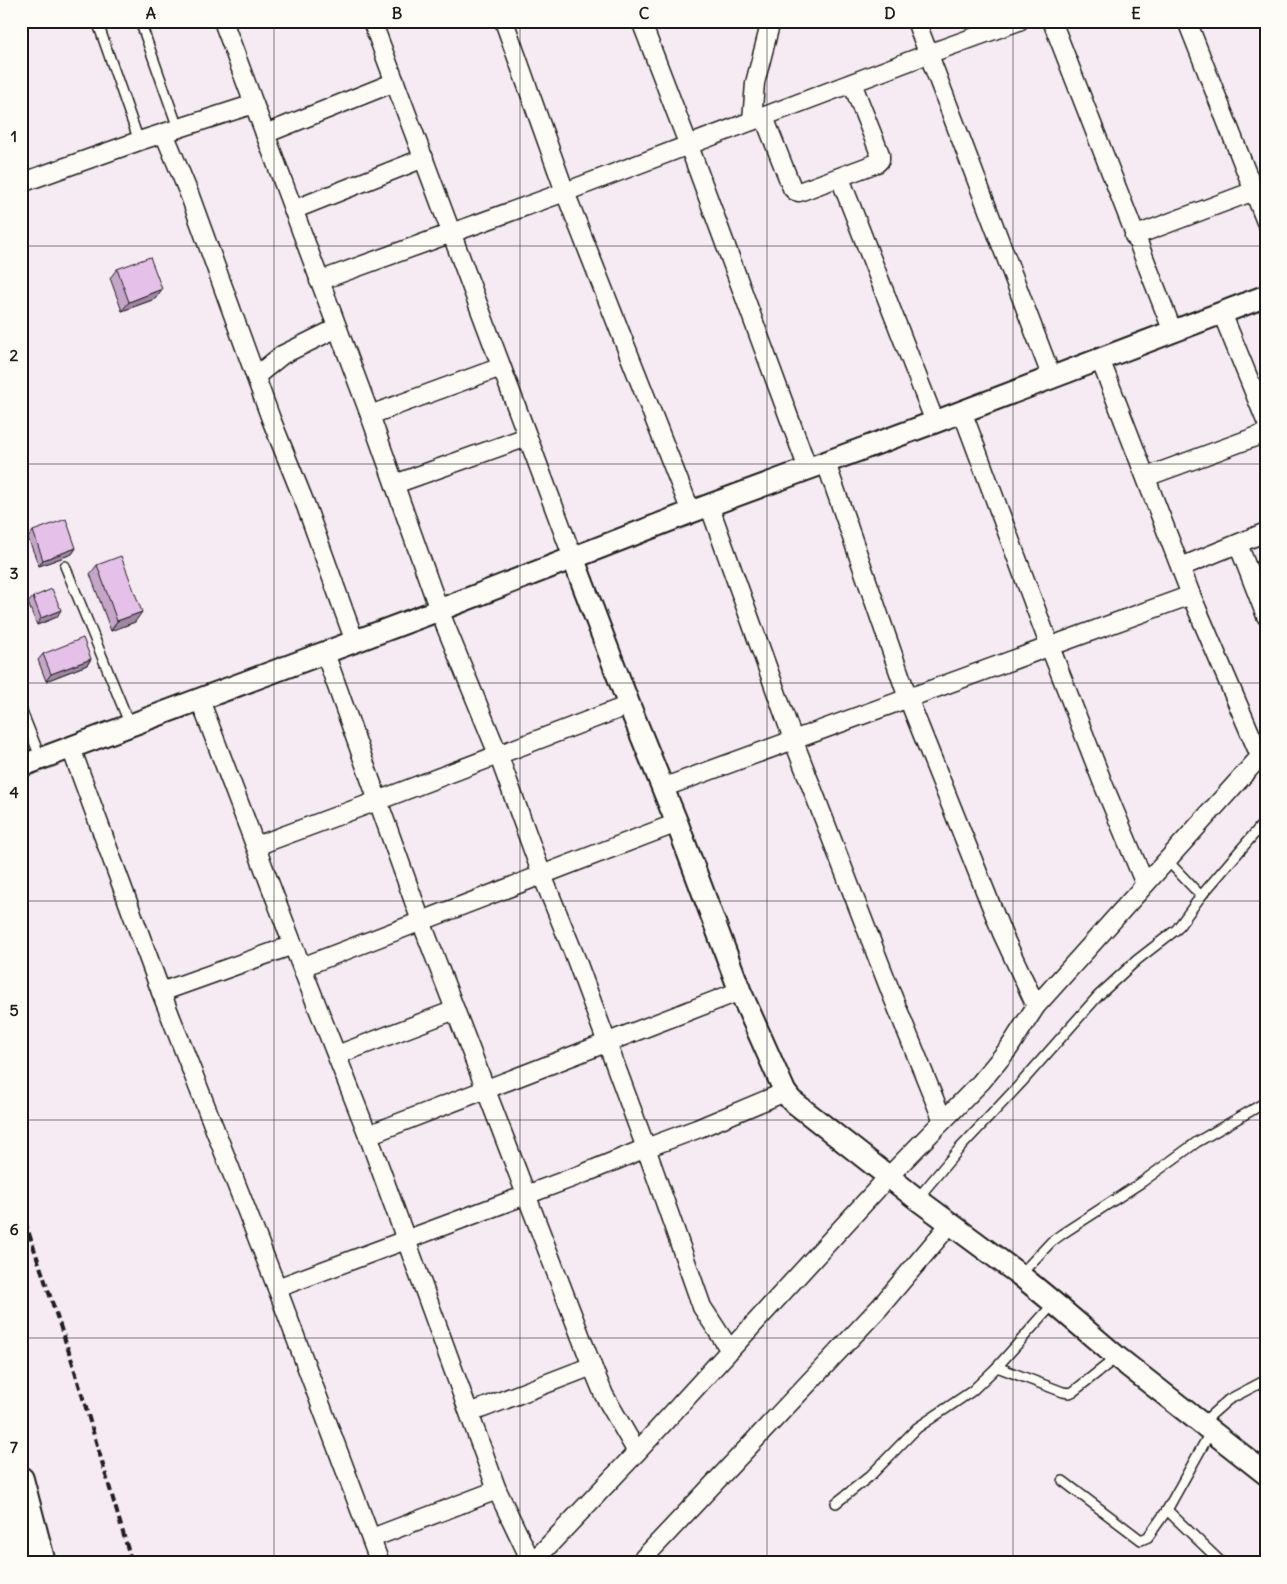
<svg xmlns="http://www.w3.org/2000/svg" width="1287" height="1584" font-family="Delius,sans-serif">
  <rect width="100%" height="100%" fill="#f6eaf3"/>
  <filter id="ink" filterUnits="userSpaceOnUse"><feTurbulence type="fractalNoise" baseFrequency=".02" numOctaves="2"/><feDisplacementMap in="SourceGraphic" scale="10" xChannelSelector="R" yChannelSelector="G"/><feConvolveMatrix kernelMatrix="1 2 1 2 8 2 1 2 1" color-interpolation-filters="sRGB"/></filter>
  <g filter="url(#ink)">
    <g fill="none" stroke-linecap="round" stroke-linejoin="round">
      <defs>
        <g id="service">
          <path d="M97,21L139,141"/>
          <path d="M140,21L178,128"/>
          <path d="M65,566L130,725"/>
          <path d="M21,709L41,759"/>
          <path d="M1167,860L1201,896"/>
          <path d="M917,1199L960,1148L1021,1083L1098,996L1137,960L1177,929L1201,896L1266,820"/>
          <path d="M1020,1275L1051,1242L1062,1234L1142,1182L1197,1142L1266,1102"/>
          <path d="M997,1367L1063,1392L1070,1393L1074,1391L1117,1357"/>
          <path d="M1202,1423L1228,1400L1266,1380"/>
          <path d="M1063,1481L1141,1540L1148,1537L1167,1510L1211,1431"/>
          <path d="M836,1503L870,1476L917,1428L972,1391L997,1367L1054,1303"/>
          <path d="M1167,1510L1222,1563"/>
        </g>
        <g id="minor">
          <path d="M223,21L370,415L439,610L498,754L542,875L576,959L646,1148L702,1307L730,1350"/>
          <path d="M372,21L573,558"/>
          <path d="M504,21L565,192L691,512"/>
          <path d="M641,21L689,146L808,469"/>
          <path d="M916,21L1052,378"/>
          <path d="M1052,21L1173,332"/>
          <path d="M1187,21L1266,222"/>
          <path d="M764,117L792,188L795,191L799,192L877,163L880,160V154L852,83"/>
          <path d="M752,121L755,83L771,21"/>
          <path d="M164,133L190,196L271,419L306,506L355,642"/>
          <path d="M265,134L395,82"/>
          <path d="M840,178L935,422"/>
          <path d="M21,183L139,141L254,104"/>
          <path d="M293,210L424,158"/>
          <path d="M1134,236L1254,191"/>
          <path d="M319,281L565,192L928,54L1019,21"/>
          <path d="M1222,313L1266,421"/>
          <path d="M1100,359L1191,595L1260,756"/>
          <path d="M256,376L282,355L337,328"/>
          <path d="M962,411L1050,647L1104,786L1145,884"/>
          <path d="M370,415L501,367"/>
          <path d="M826,463L908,698L1002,933L1036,1006"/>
          <path d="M1146,477L1266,433"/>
          <path d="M395,484L527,437"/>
          <path d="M709,505L793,739L892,995L943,1121"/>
          <path d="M1238,544L1266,616"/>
          <path d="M1181,567L1266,532"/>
          <path d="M325,653L421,921L592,1366L604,1395L637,1452"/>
          <path d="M200,700L293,945L368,1135L497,1490L532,1563"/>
          <path d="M71,748L161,992L277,1288L380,1563"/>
          <path d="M662,788L1191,595"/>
          <path d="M256,846L377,801L629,705"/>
          <path d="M302,967L677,823"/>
          <path d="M161,992L293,945"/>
          <path d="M337,1055L455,1010"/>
          <path d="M368,1135L740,991"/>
          <path d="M277,1288L585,1173L646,1148L697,1129L785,1092"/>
          <path d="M470,1413L592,1366"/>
          <path d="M372,1538L497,1490"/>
          <path d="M532,1563L637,1452L889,1176L981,1082L1009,1048L1036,1006L1266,750"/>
          <path d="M639,1563L880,1307L950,1224"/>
        </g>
        <g id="tertiary">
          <path d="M573,558L629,705L677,823L740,991L785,1092L791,1100L917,1199L1020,1275L1054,1303L1117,1357L1266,1474"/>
          <path d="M21,766L439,610L691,512L935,422L1266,296"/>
        </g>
        <g id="secondary">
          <path d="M21,1479L43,1563"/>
          <path d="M21,1555L23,1563"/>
        </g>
      </defs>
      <!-- service casing -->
      <use href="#service" stroke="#1c1c1c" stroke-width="12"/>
      <!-- minor casing -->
      <use href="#minor" stroke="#1c1c1c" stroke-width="21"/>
      <!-- tertiary casing -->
      <use href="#tertiary" stroke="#1c1c1c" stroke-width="25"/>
      <!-- secondary casing -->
      <use href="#secondary" stroke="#1c1c1c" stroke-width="28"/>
      <!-- service -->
      <use href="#service" stroke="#fdfcf7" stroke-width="9"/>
      <!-- minor -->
      <use href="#minor" stroke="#fdfcf7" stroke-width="18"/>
      <!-- tertiary -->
      <use href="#tertiary" stroke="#fdfcf7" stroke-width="21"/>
      <!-- secondary -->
      <use href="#secondary" stroke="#fdfcf7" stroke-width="24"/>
      <!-- rail -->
      <path stroke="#1c1c1c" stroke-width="4" stroke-dasharray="8 4" stroke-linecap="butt" d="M21,1210L72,1361L132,1563"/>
    </g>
    <!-- wall -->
    <g fill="#c5a5c8" stroke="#1c1c1c">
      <path d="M117,269L162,289L155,299L122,311L110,278Z"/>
      <path d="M33,531L76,548L72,554L39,566L28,538Z"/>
      <path d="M97,565L135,622L111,631L90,574Z"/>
      <path d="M33,597L57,617L37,625L28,603Z"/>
      <path d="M43,654L91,659L87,665L46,681L38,660Z"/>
    </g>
    <!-- shaded-wall -->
    <g fill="#a086a3" stroke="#1c1c1c">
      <path d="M162,289L155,299L122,311L129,302Z"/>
      <path d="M76,548L72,554L39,566L43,560Z"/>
      <path d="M61,610L57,617L37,625L41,618Z"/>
      <path d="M142,612L135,622L111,631L117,621Z"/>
      <path d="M91,659L87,665L46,681L51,674Z"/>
    </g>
    <!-- building -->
    <g fill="#e5c0e9" stroke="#1c1c1c">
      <path d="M150,257L162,289L129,302L117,269Z"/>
      <path d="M66,519L76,548L43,560L33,531Z"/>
      <path d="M121,556L142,612L117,621L97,565Z"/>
      <path d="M52,589L61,610L41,618L33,597Z"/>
      <path d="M83,638L91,659L51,674L43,654Z"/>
    </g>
  </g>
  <!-- grid -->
  <path fill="none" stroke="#1c1c1c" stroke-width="1" stroke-opacity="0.55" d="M274,21V1563M520,21V1563M767,21V1563M1013,21V1563M21,246H1266M21,464H1266M21,683H1266M21,901H1266M21,1120H1266M21,1338H1266"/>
  <!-- margin -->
  <rect width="1287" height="1584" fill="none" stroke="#fdfcf7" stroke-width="55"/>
  <rect x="28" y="28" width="1232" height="1528" fill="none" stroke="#1c1c1c" stroke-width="2"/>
  <g font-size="16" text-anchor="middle" font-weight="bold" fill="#1c1c1c">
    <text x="151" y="19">A</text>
    <text x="397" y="19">B</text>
    <text x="644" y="19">C</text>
    <text x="890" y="19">D</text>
    <text x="1136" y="19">E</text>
    <text x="14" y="142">1</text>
    <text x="14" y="361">2</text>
    <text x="14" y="579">3</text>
    <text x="14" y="798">4</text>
    <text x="14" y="1016">5</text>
    <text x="14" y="1235">6</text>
    <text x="14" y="1453">7</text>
  </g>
</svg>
